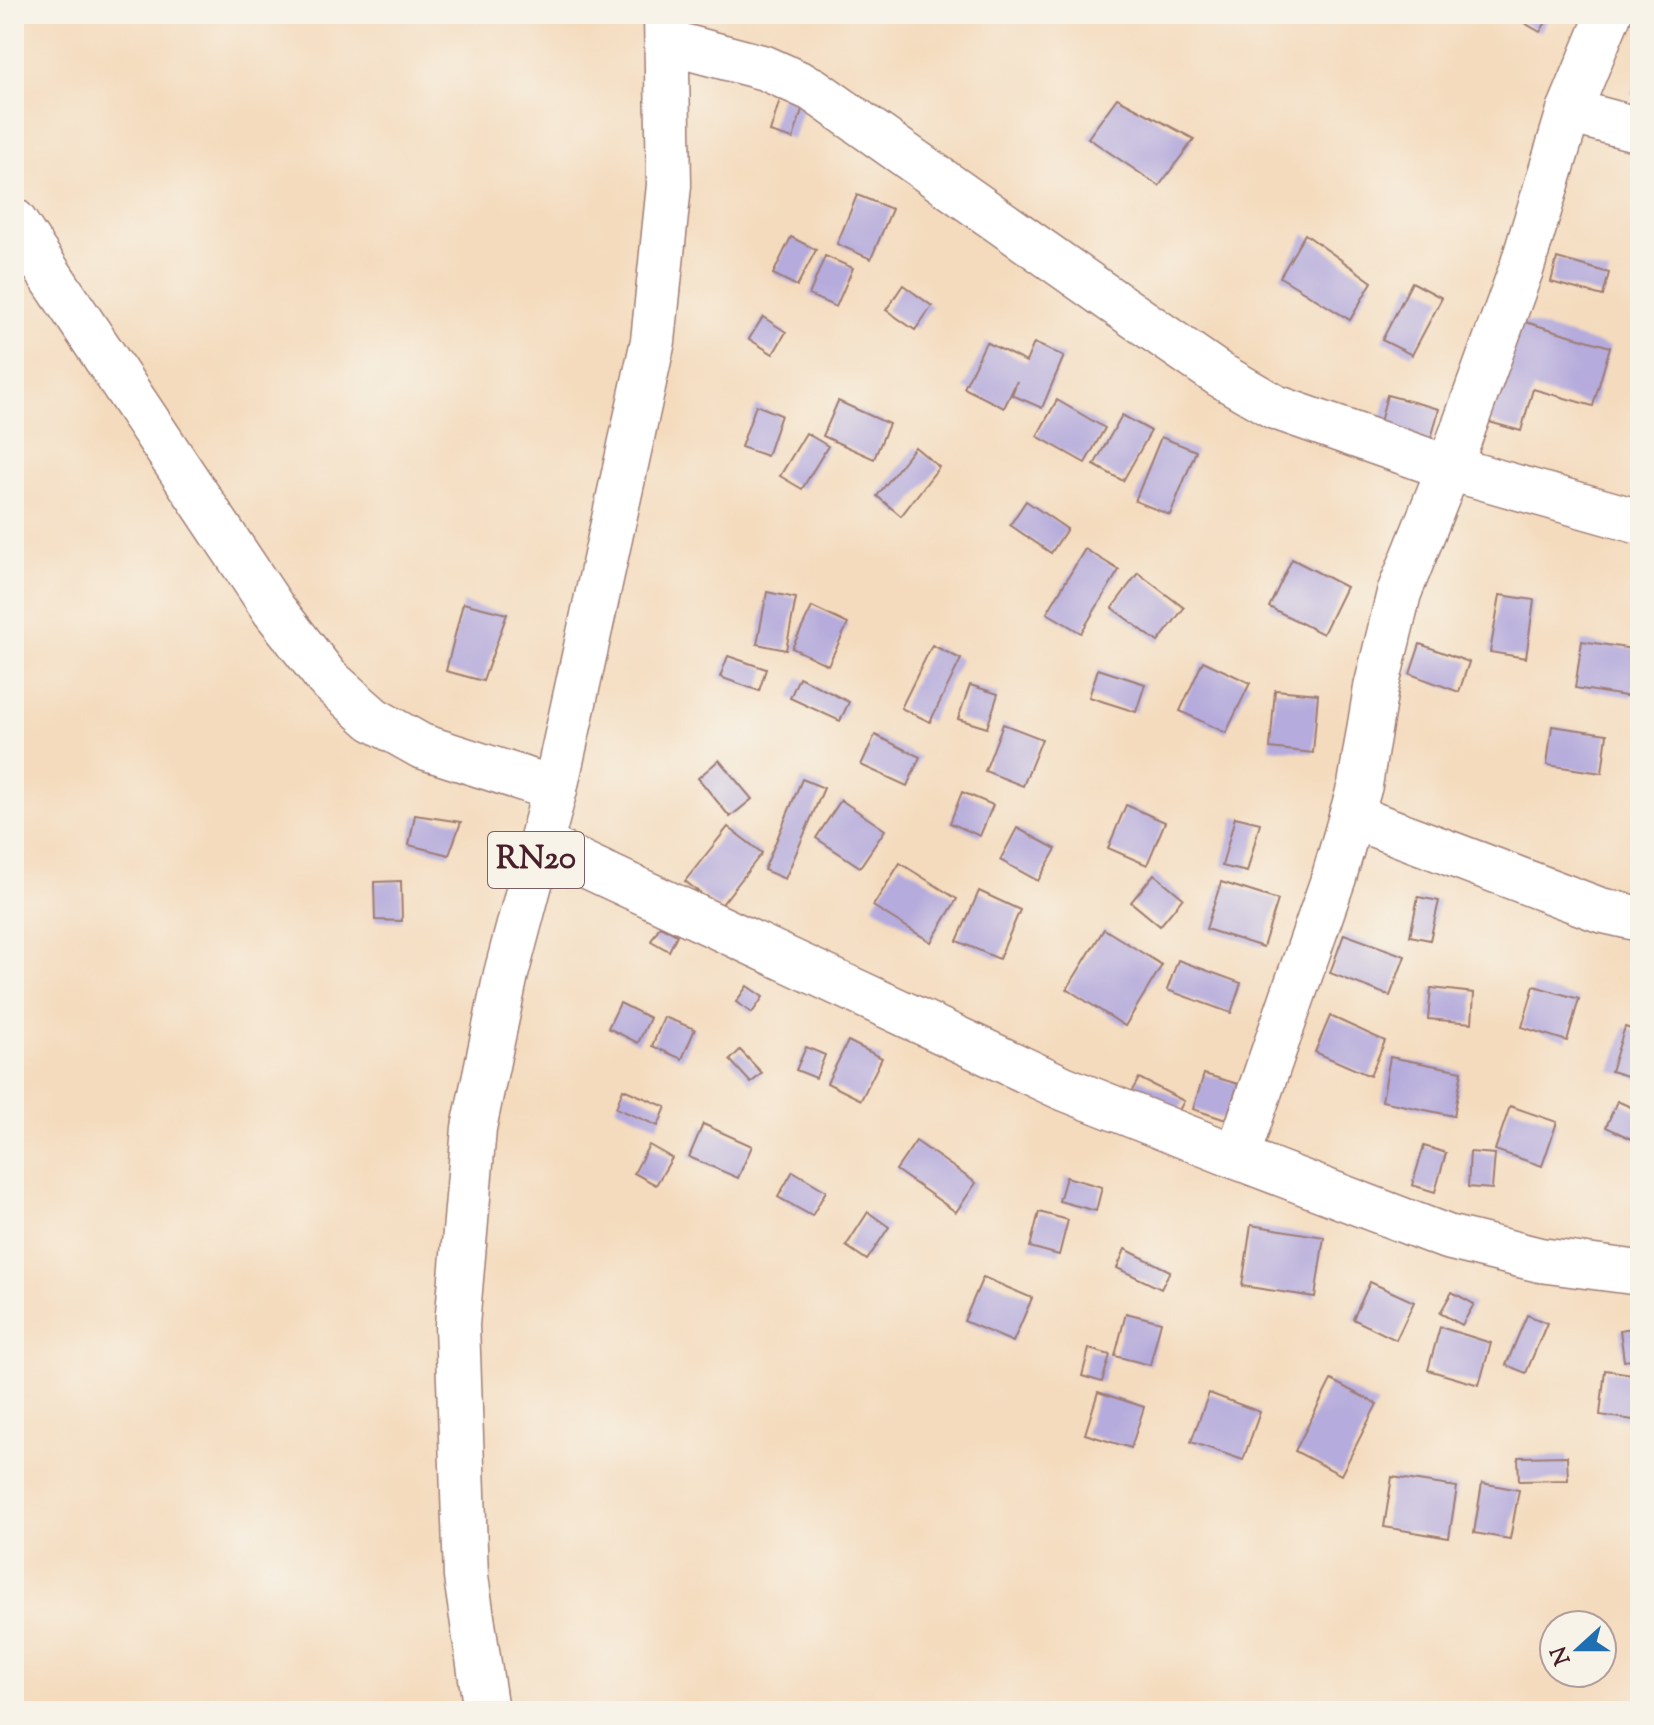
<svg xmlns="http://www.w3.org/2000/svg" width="1654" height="1725" font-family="'Sorts Mill Goudy',serif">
  <rect width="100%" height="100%" fill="#f7f3e8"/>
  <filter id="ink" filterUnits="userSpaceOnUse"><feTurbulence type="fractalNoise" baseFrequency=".0125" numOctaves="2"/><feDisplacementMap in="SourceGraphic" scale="16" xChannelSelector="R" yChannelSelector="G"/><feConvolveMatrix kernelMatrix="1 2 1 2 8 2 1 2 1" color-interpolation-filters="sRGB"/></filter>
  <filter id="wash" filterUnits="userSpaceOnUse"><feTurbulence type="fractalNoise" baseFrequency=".006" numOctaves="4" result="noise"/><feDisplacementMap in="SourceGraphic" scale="32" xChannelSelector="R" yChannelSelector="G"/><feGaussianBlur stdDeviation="1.8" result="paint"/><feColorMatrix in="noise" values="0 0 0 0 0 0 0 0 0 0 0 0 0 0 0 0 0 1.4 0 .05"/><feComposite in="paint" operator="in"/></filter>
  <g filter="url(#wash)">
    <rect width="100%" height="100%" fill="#f4dbbe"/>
    <g id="blocks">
      <!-- building -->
      <g fill="#b5abdc">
        <path d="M1509,14H1551L1540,32Z"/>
        <path d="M1640,70V98L1631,94Z"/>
        <path d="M784,86L807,93L793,139L770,132Z"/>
        <path d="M1117,98L1194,139L1159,186L1088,138Z"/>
        <path d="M857,195L892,209L871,259L837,244Z"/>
        <path d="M1305,234L1372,282L1350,320L1280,277Z"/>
        <path d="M791,237L816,250L797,286L773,274Z"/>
        <path d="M825,256L853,268L836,307L809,295Z"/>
        <path d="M1557,258L1609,273L1603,296L1551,282Z"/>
        <path d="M1412,282L1442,298L1412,355L1382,340Z"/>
        <path d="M903,285L932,306L915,330L886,310Z"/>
        <path d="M763,317L786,332L773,354L749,339Z"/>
        <path d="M1512,318L1610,347L1593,406L1533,389L1521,431L1482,420Z"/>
        <path d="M986,342L1026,362L1034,343L1064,356L1042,408L1012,395L1017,381L1004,408L964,388Z"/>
        <path d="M1387,395L1439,409L1429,447L1377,434Z"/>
        <path d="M1057,400L1105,428L1085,463L1037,436Z"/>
        <path d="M838,401L889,424L874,459L823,436Z"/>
        <path d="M756,405L781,415L767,456L741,447Z"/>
        <path d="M1122,415L1151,431L1123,481L1094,465Z"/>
        <path d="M806,433L828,446L802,489L780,476Z"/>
        <path d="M1161,437L1196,451L1170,515L1135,501Z"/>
        <path d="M915,447L939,467L901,516L877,496Z"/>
        <path d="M1026,501L1067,529L1051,553L1010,525Z"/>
        <path d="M1085,549L1119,570L1081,633L1047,613Z"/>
        <path d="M1292,559L1346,587L1323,634L1269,607Z"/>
        <path d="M1138,573L1184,608L1158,642L1112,608Z"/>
        <path d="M767,592L796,598L786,650L757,644Z"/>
        <path d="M1500,595L1534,600L1526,658L1490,652Z"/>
        <path d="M463,603L507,614L483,681L446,671Z"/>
        <path d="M812,607L848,624L828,665L792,648Z"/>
        <path d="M1582,641L1639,650L1632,697L1575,688Z"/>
        <path d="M1420,644L1469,662L1459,692L1410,674Z"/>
        <path d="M932,645L961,659L930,722L901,708Z"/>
        <path d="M728,656L766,669L759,691L720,677Z"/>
        <path d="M1203,661L1250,683L1226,733L1180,711Z"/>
        <path d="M1098,669L1145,684L1136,712L1089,697Z"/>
        <path d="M799,677L849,702L840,721L790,698Z"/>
        <path d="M970,685L998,694L987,728L958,719Z"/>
        <path d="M1275,690L1318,694L1313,753L1270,748Z"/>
        <path d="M1003,724L1042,739L1023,786L985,771Z"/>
        <path d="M1552,726L1607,734L1602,773L1547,765Z"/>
        <path d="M875,735L920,757L907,786L861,765Z"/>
        <path d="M719,760L752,799L730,817L698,778Z"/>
        <path d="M802,779L824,788L785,879L764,870Z"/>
        <path d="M962,792L993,805L980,836L950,823Z"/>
        <path d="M841,800L885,830L860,867L816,838Z"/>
        <path d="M1126,805L1165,822L1147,865L1108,848Z"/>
        <path d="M415,815L461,822L449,855L409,845Z"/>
        <path d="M1235,817L1260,823L1247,872L1222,866Z"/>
        <path d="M728,827L762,853L719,908L685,881Z"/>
        <path d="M1017,828L1056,849L1038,881L1000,860Z"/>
        <path d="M900,863L957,899L931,942L873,906Z"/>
        <path d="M1154,874L1183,898L1160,926L1131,902Z"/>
        <path d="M401,881L402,921L375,920L374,882Z"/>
        <path d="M1221,882L1278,900L1263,947L1206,929Z"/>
        <path d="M979,891L1020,910L999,959L957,941Z"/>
        <path d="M1418,897L1439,901L1430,940L1410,936Z"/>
        <path d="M660,926L677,935L669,951L651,941Z"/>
        <path d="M1104,929L1162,965L1125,1026L1067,989Z"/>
        <path d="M1344,934L1405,956L1390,996L1330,973Z"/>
        <path d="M1178,960L1241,983L1231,1013L1167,990Z"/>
        <path d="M747,986L763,997L752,1013L736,1002Z"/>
        <path d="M1534,986L1579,999L1567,1041L1522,1027Z"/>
        <path d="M1431,988L1474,993L1472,1023L1428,1019Z"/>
        <path d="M620,1003L650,1018L638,1043L608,1028Z"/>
        <path d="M1330,1016L1385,1041L1370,1076L1315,1052Z"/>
        <path d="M664,1017L695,1029L682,1059L652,1046Z"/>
        <path d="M1625,1027L1640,1032V1080L1611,1071Z"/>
        <path d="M848,1041L882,1058L861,1100L827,1083Z"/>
        <path d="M806,1047L825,1055L816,1078L796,1070Z"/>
        <path d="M740,1050L762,1073L751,1083L730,1060Z"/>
        <path d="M1390,1057L1462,1071L1454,1116L1382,1101Z"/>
        <path d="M1204,1074L1238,1084L1226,1120L1193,1109Z"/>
        <path d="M1139,1078L1184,1101L1173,1122L1128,1098Z"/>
        <path d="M623,1089L666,1107L658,1126L616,1108Z"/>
        <path d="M1617,1101L1640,1111V1143L1606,1127Z"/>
        <path d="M1510,1106L1557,1122L1542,1166L1495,1150Z"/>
        <path d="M703,1124L752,1146L738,1178L689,1157Z"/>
        <path d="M916,1141L976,1183L956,1212L896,1170Z"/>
        <path d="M649,1145L672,1158L656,1185L634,1173Z"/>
        <path d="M1424,1146L1446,1153L1435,1192L1412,1185Z"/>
        <path d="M1470,1152L1495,1154L1492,1189L1468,1187Z"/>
        <path d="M793,1171L826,1191L812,1216L778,1197Z"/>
        <path d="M1066,1177L1102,1187L1096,1211L1059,1201Z"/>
        <path d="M868,1212L889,1227L867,1260L846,1246Z"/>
        <path d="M1039,1212L1068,1220L1059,1255L1030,1247Z"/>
        <path d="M1251,1225L1324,1237L1315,1297L1242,1286Z"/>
        <path d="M1125,1249L1170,1271L1161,1289L1117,1268Z"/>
        <path d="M983,1277L1032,1298L1013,1342L964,1321Z"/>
        <path d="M1370,1282L1414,1302L1396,1340L1353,1319Z"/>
        <path d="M1452,1292L1474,1304L1462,1325L1440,1313Z"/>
        <path d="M1126,1313L1161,1322L1150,1365L1115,1356Z"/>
        <path d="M1527,1315L1547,1323L1526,1373L1506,1365Z"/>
        <path d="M1440,1327L1491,1343L1479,1385L1428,1370Z"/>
        <path d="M1638,1327L1640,1359L1624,1361L1620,1330Z"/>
        <path d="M1089,1349L1110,1355L1102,1382L1082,1376Z"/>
        <path d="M1605,1370L1640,1375V1421L1600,1415Z"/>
        <path d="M1331,1380L1377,1404L1341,1475L1295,1451Z"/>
        <path d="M1098,1392L1144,1407L1131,1448L1085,1434Z"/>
        <path d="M1209,1393L1260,1412L1243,1460L1191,1442Z"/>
        <path d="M1567,1456L1568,1480L1519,1481L1518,1457Z"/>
        <path d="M1392,1477L1457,1487L1449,1538L1384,1527Z"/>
        <path d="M1482,1483L1519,1490L1510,1539L1474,1533Z"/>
      </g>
    </g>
  </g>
  <g filter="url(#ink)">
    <use href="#blocks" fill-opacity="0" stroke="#9f7d74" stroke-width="2"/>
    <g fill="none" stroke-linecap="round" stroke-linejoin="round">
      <defs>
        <g id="minor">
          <path d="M667,42L765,68L812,89L1111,300L1220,375L1275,407L1449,468L1640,522"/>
          <path d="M1569,111L1640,130"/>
          <path d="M14,221L274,610L327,678L373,719L421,746L555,789"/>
          <path d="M1351,816L1600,910L1640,919"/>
          <path d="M540,844L1063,1088L1237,1157L1447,1237L1540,1260L1640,1273"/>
          <path d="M1237,1157L1334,877L1360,785L1376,688L1399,593L1449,468L1522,267L1569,111L1609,14"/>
        </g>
        <path id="major" d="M486,1711L466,1577L457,1325L474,1128L506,974L555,789L653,341L669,185L666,14"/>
      </defs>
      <!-- minor casing -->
      <use href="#minor" stroke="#9f7d74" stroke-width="47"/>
      <!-- major casing -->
      <use href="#major" stroke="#9f7d74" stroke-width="47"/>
      <!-- minor -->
      <use href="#minor" stroke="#fff" stroke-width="44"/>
      <!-- major -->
      <use href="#major" stroke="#fff" stroke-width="44"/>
    </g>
  </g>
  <g text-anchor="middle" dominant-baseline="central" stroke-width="6" stroke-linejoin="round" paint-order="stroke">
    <!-- shield labels -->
    <rect fill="#f7f3e8" stroke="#7e5f64" stroke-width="2" x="488" y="832" width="96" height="56" rx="6"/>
    <g font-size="32" font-weight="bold" fill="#4a1f2b">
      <text x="536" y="860">RN20</text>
    </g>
  </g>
  <!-- margin -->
  <rect width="1654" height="1725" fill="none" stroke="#f7f3e8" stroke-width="48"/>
  <!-- north arrow -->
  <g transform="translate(1578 1649) rotate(249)"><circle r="38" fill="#f7f3e8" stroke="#b29e9c" stroke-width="2"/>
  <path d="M0-6L14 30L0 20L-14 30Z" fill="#1f6fb2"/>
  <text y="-12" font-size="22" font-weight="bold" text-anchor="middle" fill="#4a1f2b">N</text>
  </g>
</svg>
